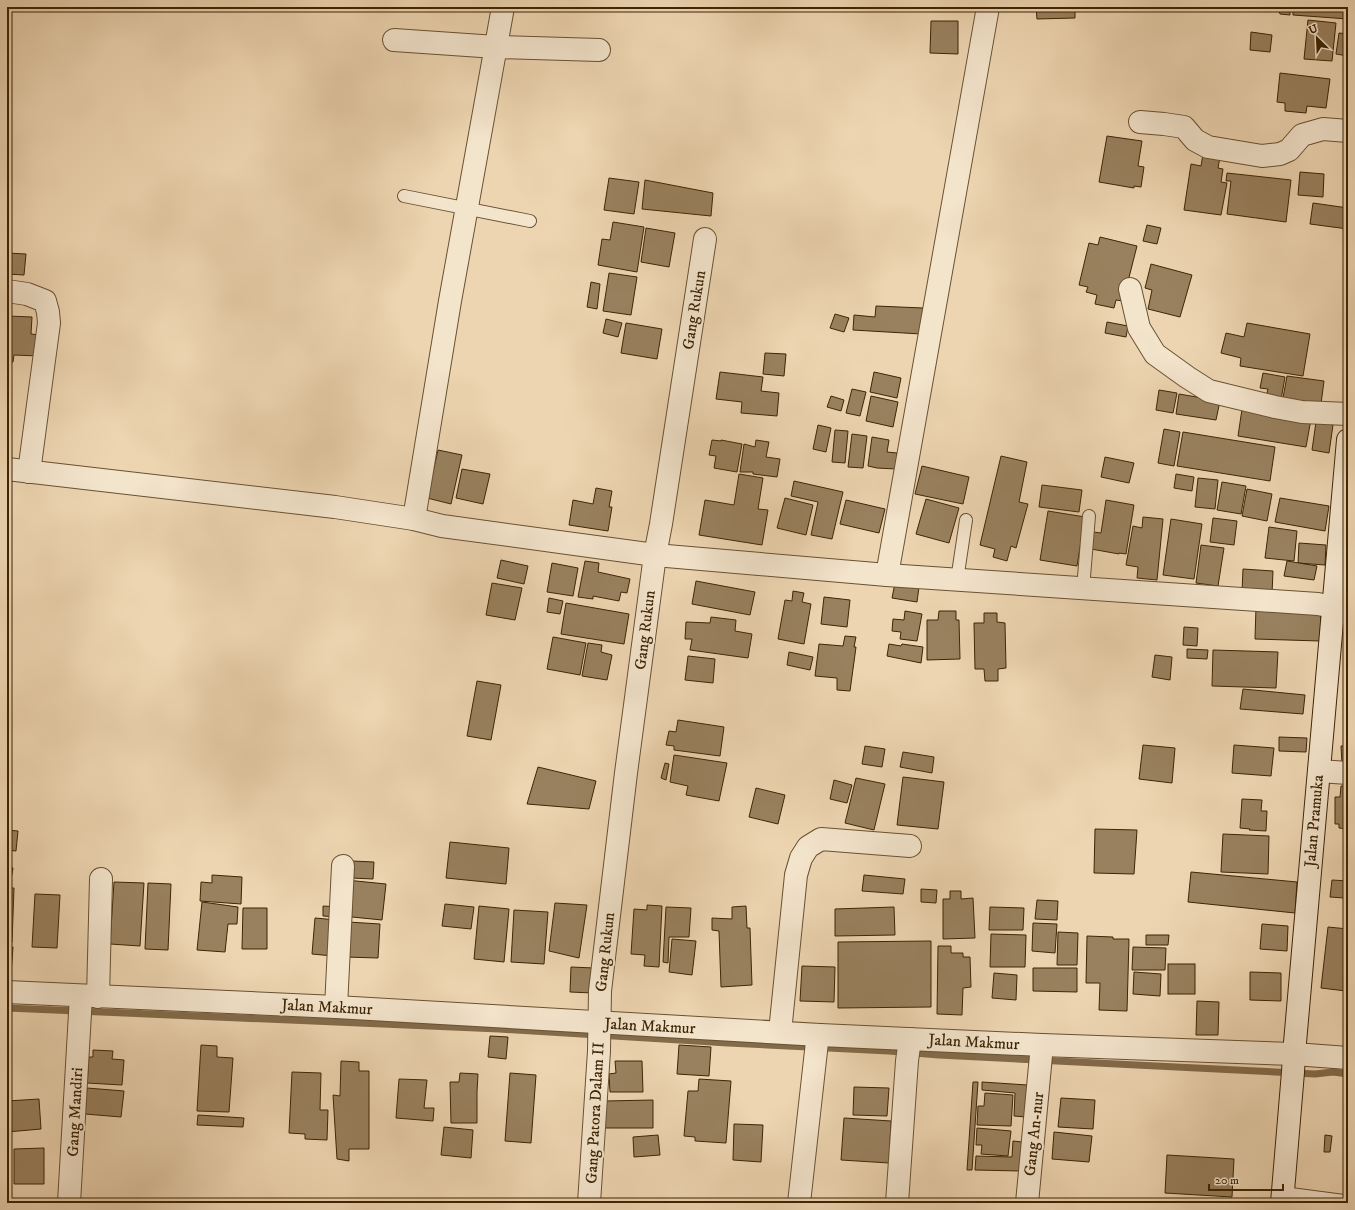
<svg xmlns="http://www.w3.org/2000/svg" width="1355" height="1210" font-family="'IM FELL DW Pica',serif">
  <rect width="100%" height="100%" fill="#edd5b1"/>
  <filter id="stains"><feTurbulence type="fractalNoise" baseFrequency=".005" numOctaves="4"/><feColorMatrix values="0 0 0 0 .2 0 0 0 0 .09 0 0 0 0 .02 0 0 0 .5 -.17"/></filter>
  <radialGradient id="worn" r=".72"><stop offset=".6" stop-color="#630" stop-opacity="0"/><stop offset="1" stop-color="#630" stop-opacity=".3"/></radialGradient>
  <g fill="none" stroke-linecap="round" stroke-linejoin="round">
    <!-- stream -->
    <path stroke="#836b4a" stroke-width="7" d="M7,1008L499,1029L728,1043L889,1051L939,1055L1315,1074L1333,1072L1348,1074"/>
  </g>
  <!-- building -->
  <g fill="#99815f" stroke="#3d2506">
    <path d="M1036,7H1075V18L1037,19Z"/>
    <path d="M1242,7H1267L1266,10Z"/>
    <path d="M1273,7H1290V15L1280,14L1279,11H1273Z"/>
    <path d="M1293,7H1348V19L1293,15Z"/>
    <path d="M1308,20L1336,23L1332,61L1304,59Z"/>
    <path d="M931,21H958V54L930,53Z"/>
    <path d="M1251,32L1272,35L1270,52L1250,50Z"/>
    <path d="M1339,33L1348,34V56L1336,54Z"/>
    <path d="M1280,73L1330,79L1326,108L1307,106L1306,113L1285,111V103L1277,102Z"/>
    <path d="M1107,136L1142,141L1138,166L1144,167L1141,187L1134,186V188L1099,182Z"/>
    <path d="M1203,154L1220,157L1218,168L1223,169L1221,182L1227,183L1221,215L1184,210L1191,164L1201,166Z"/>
    <path d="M1300,172L1324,174L1323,197L1298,195Z"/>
    <path d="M1227,173L1291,180L1286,222L1227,214L1231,181H1226Z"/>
    <path d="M609,178L639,182L634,214L604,210Z"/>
    <path d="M645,180L713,193L711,216L642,209Z"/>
    <path d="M1313,203L1348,208V229L1310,224Z"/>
    <path d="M613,222L644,227L637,272L598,265L602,239L610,240Z"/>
    <path d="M1147,225L1161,228L1157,244L1143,241Z"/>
    <path d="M646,228L675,233L669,267L641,262Z"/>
    <path d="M1100,237L1137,246L1123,301L1116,300L1114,308L1095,304L1097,295L1086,292L1088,287L1079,285L1089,243L1098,245Z"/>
    <path d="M7,253L26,254L24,275L7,274Z"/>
    <path d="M1151,264L1192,275L1180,317L1148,309L1152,290L1145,288Z"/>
    <path d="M609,273L637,277L631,315L603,311Z"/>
    <path d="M591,282L600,284L597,309L587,307Z"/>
    <path d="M876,306L923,308L921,334L853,330L854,315L875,317Z"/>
    <path d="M835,314L849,318L844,332L830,328Z"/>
    <path d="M8,316L32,317L31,334L40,335L39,356L14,355L13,362H7Z"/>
    <path d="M606,319L622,323L618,337L603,333Z"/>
    <path d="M1107,322L1128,326L1126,337L1105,333Z"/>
    <path d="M626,323L662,329L657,359L621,353Z"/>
    <path d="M1247,323L1310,334L1303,376L1240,366L1241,358L1221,353L1226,333L1244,337Z"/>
    <path d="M765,353L786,354L784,376L763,374Z"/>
    <path d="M720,372L763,377L761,391L779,393L777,416L741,413L742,402L716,399Z"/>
    <path d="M874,372L901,378L897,398L870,392Z"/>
    <path d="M1263,373L1285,377L1281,400L1266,397L1268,389L1260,388Z"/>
    <path d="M1287,376L1324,381L1321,404L1283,398Z"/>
    <path d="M852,389L866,392L860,416L846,413Z"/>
    <path d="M1159,390L1177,393L1173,413L1156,410Z"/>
    <path d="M1179,394L1220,401L1216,420L1176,414Z"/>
    <path d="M831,396L844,400L841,411L827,407Z"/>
    <path d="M871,396L898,402L893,427L866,421Z"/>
    <path d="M1242,409L1311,419L1306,447L1238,436Z"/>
    <path d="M1316,422L1333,425L1329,453L1312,450Z"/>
    <path d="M818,425L831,428L826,452L813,449Z"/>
    <path d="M1164,429L1180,432L1174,466L1158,463Z"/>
    <path d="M835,430L848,431L845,463L832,462Z"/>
    <path d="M1183,432L1275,447L1270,481L1177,466Z"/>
    <path d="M852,434L867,436L863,468L848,467Z"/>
    <path d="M872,437L889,440L887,452L897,453L896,469L877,468L868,466Z"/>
    <path d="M712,440L721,441V440L742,444L737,472L714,468L716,456L709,455Z"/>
    <path d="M756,440L769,442L766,457L780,459L777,477L753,474V472H740L744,444L755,447Z"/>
    <path d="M438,450L462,455L451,504L427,498Z"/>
    <path d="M1001,456L1027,462L1019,502L1028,504L1016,548L1011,546L1007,561L993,557L995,549L980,545Z"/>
    <path d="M1105,457L1134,463L1129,483L1101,477Z"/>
    <path d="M922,466L969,477L963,504L915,494Z"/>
    <path d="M462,469L490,474L483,504L456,498Z"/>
    <path d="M739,474L763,478L758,509L768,510L762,545L699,535L705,500L734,505Z"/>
    <path d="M1176,474L1194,477L1192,491L1174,488Z"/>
    <path d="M1198,478L1218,480L1215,509L1195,507Z"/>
    <path d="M794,481L843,492L832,539L811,535L818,502L791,496Z"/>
    <path d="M1222,482L1246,486L1241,514L1217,510Z"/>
    <path d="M1042,485L1082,490L1079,512L1039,507Z"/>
    <path d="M596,488L612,491L609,507H612L608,531L569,525L573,500L593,504Z"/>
    <path d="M1247,489L1272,494L1267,521L1242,516Z"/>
    <path d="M785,498L813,505L806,535L777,528Z"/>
    <path d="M1280,498L1329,506L1325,531L1275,522Z"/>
    <path d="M926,499L959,508L949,543L916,534Z"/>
    <path d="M846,500L885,509L879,533L840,524Z"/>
    <path d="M1106,500L1134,505L1126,554L1119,553V554L1091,549L1093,532L1101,533Z"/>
    <path d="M1048,511L1085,517L1077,566L1040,560Z"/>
    <path d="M1143,517L1163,519L1157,580L1137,578L1138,567L1126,565L1133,526L1142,528Z"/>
    <path d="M1213,518L1237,521L1234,545L1210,542Z"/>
    <path d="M1171,519L1202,524L1194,579L1163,575Z"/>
    <path d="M1269,527L1297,531L1294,561L1265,558Z"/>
    <path d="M1299,543L1326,545L1325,565L1298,563Z"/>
    <path d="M1201,545L1224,548L1218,586L1196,583Z"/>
    <path d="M501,560L528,566L524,584L497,578Z"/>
    <path d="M585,561L599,563L598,572L630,579L627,593L621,592L619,601L593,596V599L578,597Z"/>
    <path d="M1287,561L1317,566L1314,580L1284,576Z"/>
    <path d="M552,563L578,568L573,596L547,592Z"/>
    <path d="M1243,569L1273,571L1272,594L1242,592Z"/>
    <path d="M696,581L755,592L750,615L692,604Z"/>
    <path d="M492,583L522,588L515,620L486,615Z"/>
    <path d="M895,583L919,587L917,602L892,598Z"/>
    <path d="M793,591L804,593L802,602L811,604L804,644L778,639L785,600L792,601Z"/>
    <path d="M824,597L850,600L847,627L821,624Z"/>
    <path d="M549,598L563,601L560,614L547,612Z"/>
    <path d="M566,603L629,614L624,644L561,634Z"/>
    <path d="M1256,607L1321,609L1320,641L1255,639Z"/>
    <path d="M905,611L922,614L917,641L900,639L901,632L892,631L893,619L904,620Z"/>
    <path d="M939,611H956V620H959L960,659L927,660V620H938Z"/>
    <path d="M984,613H997V622L1005,623L1006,668L998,669V681H985L984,669H975L974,623H984Z"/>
    <path d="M711,617L736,620L735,631L752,634L748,658L690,650L692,639H685L686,622L710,623Z"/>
    <path d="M1184,627L1198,628L1197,646L1183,645Z"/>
    <path d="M845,636L856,637L854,647H856L850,691L837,690V678L815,676L819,644L843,646Z"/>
    <path d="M553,637L586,643L580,675L547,669Z"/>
    <path d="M588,643L602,645L601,652L612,655L607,680L582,676Z"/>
    <path d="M889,644L901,646L902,644L923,647L921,663L887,656Z"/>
    <path d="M1187,649L1208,650L1207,659L1187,658Z"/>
    <path d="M1213,650L1278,652L1276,688L1212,686Z"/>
    <path d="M789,652L813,657L810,670L787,665Z"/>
    <path d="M1155,655L1172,657L1170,680L1152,677Z"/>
    <path d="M688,656L715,659L713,683L685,680Z"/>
    <rect x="1346" y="669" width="2" height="16"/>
    <path d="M477,681L501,685L491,740L467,736Z"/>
    <path d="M1243,689L1305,695L1303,714L1240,709Z"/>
    <path d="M678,720L724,727L720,756L674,750V746L666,745L669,731L676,732Z"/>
    <path d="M1279,737L1307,738L1306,752L1279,751Z"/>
    <path d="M1143,745L1175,748L1172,783L1139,779Z"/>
    <path d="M1234,745L1274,748L1271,776L1232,773Z"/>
    <path d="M865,746L885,749L882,767L862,764Z"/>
    <path d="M1341,746H1348V764H1342Z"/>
    <path d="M903,752L934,757L932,773L900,767Z"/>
    <path d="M674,755L727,763L719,801L686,795L688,786L670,782Z"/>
    <path d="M665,763L669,764L666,780L661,778Z"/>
    <path d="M538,767L596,781L589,809L527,804Z"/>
    <path d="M903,777L944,782L938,829L897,825Z"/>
    <path d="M856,778L885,784L874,830L845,823Z"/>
    <path d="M834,780L852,785L847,803L830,799Z"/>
    <path d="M1341,786H1348V829L1339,828V824H1335V797H1340Z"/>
    <path d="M756,788L785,795L778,824L749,817Z"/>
    <path d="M1242,799L1262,800L1261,811H1267L1266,831L1249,830L1250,829L1240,828Z"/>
    <path d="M1095,829L1137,830L1134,874L1094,873Z"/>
    <path d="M7,830L18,831L16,851L7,850Z"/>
    <path d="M1223,834L1269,836L1268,874L1221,872Z"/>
    <path d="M450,842L509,848L506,884L446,878Z"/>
    <path d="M352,861L374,862L373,879L352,878Z"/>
    <path d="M7,868H13L10,886H7Z"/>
    <path d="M1191,872L1297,882L1295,913L1188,902Z"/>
    <path d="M212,875L242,877L241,904L200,901L201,882L212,883Z"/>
    <path d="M864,875L905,879L903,894L862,891Z"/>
    <path d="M346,880L386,884L382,920L342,916Z"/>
    <path d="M1332,880L1348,881V902H1344V898L1330,897Z"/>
    <path d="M114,882L144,883L140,946L110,944Z"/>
    <path d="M148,883L171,884L168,950L145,949Z"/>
    <path d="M7,888H14L12,942H7Z"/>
    <path d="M921,889L937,890L936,903L921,902Z"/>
    <path d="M950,891H961V899L973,898L975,938L943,939V899H950Z"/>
    <path d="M35,894L60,895L57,948L32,947Z"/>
    <path d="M1037,900L1058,901L1057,920L1035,919Z"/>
    <path d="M202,902L238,907L237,924H228L225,952L197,950Z"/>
    <path d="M555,903L587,905L579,958L549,951Z"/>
    <path d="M445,904L474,907L471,929L442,926Z"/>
    <path d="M647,905L662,906L659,967L644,966L645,955L631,954L634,909L647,910Z"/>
    <path d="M323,906L339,907L338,917L323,916Z"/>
    <path d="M479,906L509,909L504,962L474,959Z"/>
    <path d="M746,906L747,928H750L752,985L721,987L719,931L712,930V918L732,919V907Z"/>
    <path d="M666,907L691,908L689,937H669L668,963L663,962Z"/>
    <path d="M894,907L895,935L835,936V909Z"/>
    <path d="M990,907L1024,908L1023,930H989Z"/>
    <path d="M243,908H267V949H242Z"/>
    <path d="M514,910L548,912L544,964L511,962Z"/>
    <path d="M315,918L337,920L333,956L312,954Z"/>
    <path d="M348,922L380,924L378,958L346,957Z"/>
    <path d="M1033,923L1057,924L1055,953L1032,951Z"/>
    <path d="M1262,924L1288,926L1287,951L1260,949Z"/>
    <path d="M1328,927L1348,929V968L1346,991L1321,988Z"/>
    <path d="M1058,932L1078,933L1077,965H1057Z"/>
    <path d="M991,934L1026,935L1025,967H990Z"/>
    <path d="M1146,935H1169L1168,945H1146Z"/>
    <path d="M1087,936L1113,937V939H1129L1127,1011L1099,1010L1100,983H1086Z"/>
    <path d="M672,939L696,941L692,975L669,972Z"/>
    <path d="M931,941V1007L838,1008V942Z"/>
    <path d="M938,946H951V953H963V957H970L971,987L963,988L962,1015L937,1014Z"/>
    <path d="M7,947H13L11,973H7Z"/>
    <path d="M1133,947L1166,948L1165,970H1132Z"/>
    <rect x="1168" y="964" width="27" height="30"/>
    <path d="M802,966L835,967L834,1002L800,1001Z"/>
    <path d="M571,967L594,968L593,993L570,992Z"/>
    <path d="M1033,968H1077V992L1033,991Z"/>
    <path d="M1134,972L1161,974L1160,996L1133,994Z"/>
    <path d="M1250,972L1281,973V1001L1250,1000Z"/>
    <path d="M994,973L1017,975L1016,1000L992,998Z"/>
    <path d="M1197,1001L1219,1002L1218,1035H1196Z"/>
    <path d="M1348,1002V1032H1345Z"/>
    <path d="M490,1036L508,1037L506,1059L488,1057Z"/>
    <path d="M201,1045L217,1046V1057L233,1058L229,1112L197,1111Z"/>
    <path d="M679,1045L711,1047L709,1076L677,1074Z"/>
    <path d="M93,1050L113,1051L112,1059L124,1060L122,1085L87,1083L89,1057H93Z"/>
    <path d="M341,1061L359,1062V1071H369V1149H349V1161L337,1159L333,1095L340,1096Z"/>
    <path d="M615,1061H642L643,1092H610L609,1074L616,1073Z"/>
    <path d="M292,1072L321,1073L320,1110H328L327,1140L305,1139V1134L289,1133Z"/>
    <path d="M460,1073L478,1074L477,1092V1123H451L450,1082H459Z"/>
    <path d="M510,1073L536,1075L531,1143L505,1141Z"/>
    <path d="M399,1079L427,1080L424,1108H434L433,1121L396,1118Z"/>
    <path d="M699,1079L731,1081L726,1143L695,1141V1137L684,1136L688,1091H698Z"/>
    <path d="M973,1082H978L972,1170H967Z"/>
    <path d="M982,1082L1027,1085L1026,1117L1014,1116L1015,1093L982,1090Z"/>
    <path d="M854,1087L889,1088L887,1116L853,1115Z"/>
    <path d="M87,1088L124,1091L121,1117L85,1114Z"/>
    <path d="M985,1093L1013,1095L1011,1126L977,1125L978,1106H984Z"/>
    <path d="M1061,1098L1095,1100L1093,1129L1058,1127Z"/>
    <path d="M39,1099L41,1129L7,1132V1101Z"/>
    <path d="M653,1100V1128H605V1101Z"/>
    <path d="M198,1115L244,1118L243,1127L197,1125Z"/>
    <path d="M844,1118L891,1121L889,1163L841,1160Z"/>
    <path d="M734,1124L763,1125L761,1162L733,1160Z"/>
    <path d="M444,1127L473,1130L471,1158L441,1155Z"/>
    <path d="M977,1128L1011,1131L1008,1156L981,1154L982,1145H976Z"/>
    <path d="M1054,1132L1092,1136L1089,1162L1052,1159Z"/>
    <path d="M658,1135L660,1155L634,1157L633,1137Z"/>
    <path d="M1325,1135L1332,1136L1330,1152H1324Z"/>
    <path d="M1013,1141L1022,1142L1020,1171L975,1170L976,1156L1012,1157Z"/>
    <path d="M44,1148V1184H14V1149Z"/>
    <path d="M1167,1155L1234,1159L1232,1197L1165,1193Z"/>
    <path d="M1089,1199L1126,1201V1203H1089Z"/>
  </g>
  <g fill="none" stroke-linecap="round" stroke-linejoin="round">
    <defs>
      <g id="lane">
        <path d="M404,196L530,221"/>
        <path d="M957,580L966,520"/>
        <path d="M1083,589L1089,516"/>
        <path d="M1283,1193L1344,1201"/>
      </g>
      <g id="street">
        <path d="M394,40L496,47L599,50"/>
        <path d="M1140,122L1164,124L1184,127L1195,140L1208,147L1262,156L1280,154L1289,150L1302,135L1323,129L1348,131"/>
        <path d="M1130,289L1139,328L1155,354L1187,377L1209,391L1275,407L1302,412L1348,414"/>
        <path d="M7,291L27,294L45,301L48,312L49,323L29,472"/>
        <path d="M7,469L335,507L414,519L442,526L655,555L887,575L1318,604L1333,607"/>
        <path d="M414,519L450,301L503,7"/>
        <path d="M887,575L988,7"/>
        <path d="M1319,771L1348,773"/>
        <path d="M7,992L336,1007L820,1035L1042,1045L1294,1054L1348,1058"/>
        <path d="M98,997L101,879"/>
        <path d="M336,1007L343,866"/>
        <path d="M780,1032L796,875L801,858L808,847L821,839L910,846"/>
        <path d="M69,1203L81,996"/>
        <path d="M589,1203L599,1051L600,991L626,773L655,555L661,524L705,239"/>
        <path d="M799,1203L817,1042L820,1035"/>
        <path d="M897,1203L907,1061L910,1039"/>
        <path d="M1027,1203L1042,1045"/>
      </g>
      <path id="secondary" d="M1282,1203L1293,1072L1294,1054L1348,440"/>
    </defs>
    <!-- lane casing -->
    <use href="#lane" stroke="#695131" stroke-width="14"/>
    <!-- street casing -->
    <use href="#street" stroke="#695131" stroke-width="24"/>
    <!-- secondary casing -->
    <use href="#secondary" stroke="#3d2506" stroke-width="24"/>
    <!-- lane -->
    <use href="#lane" stroke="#f3e4cc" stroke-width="12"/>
    <!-- street -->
    <use href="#street" stroke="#f3e4cc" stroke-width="22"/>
    <!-- secondary -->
    <use href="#secondary" stroke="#f3e4cc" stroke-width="22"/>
  </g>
  <g text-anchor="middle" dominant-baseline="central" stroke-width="4" stroke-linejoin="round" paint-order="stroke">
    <!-- street labels -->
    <g font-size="16" fill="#3d2506" stroke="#f3e4cc">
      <text transform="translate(694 310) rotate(-81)">Gang Rukun</text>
      <text transform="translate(645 630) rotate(-83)">Gang Rukun</text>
      <text transform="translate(1314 821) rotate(-85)">Jalan Pramuka</text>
      <text transform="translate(605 952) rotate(-84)">Gang Rukun</text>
      <text transform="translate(327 1007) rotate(3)">Jalan Makmur</text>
      <text transform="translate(650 1026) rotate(3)">Jalan Makmur</text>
      <text transform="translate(974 1042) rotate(3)">Jalan Makmur</text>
      <text transform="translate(75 1112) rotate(-87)">Gang Mandiri</text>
      <text transform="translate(595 1113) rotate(-87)">Gang Patora Dalam II</text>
      <text transform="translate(1034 1134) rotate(-84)">Gang An-nur</text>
    </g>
  </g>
  <!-- margin -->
  <rect width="1355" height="1210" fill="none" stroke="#edd5b1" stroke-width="24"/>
  <rect x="8" y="8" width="1339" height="1194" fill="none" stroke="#3d2506" stroke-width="2"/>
  <rect x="12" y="12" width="1331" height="1186" fill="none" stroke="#3d2506"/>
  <!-- north arrow -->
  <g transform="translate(1317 38) rotate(336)" stroke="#f3e4cc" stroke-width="3" paint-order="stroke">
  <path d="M0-3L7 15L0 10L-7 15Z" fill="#3d2506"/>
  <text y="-6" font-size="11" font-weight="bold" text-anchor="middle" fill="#3d2506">U</text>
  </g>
  <!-- scale -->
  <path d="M1209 1184v6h74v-6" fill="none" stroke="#3d2506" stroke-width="2"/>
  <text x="1215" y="1184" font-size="12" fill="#3d2506" stroke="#f3e4cc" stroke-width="3" paint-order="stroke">20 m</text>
  <rect width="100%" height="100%" filter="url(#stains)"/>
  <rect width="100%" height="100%" fill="url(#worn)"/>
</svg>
